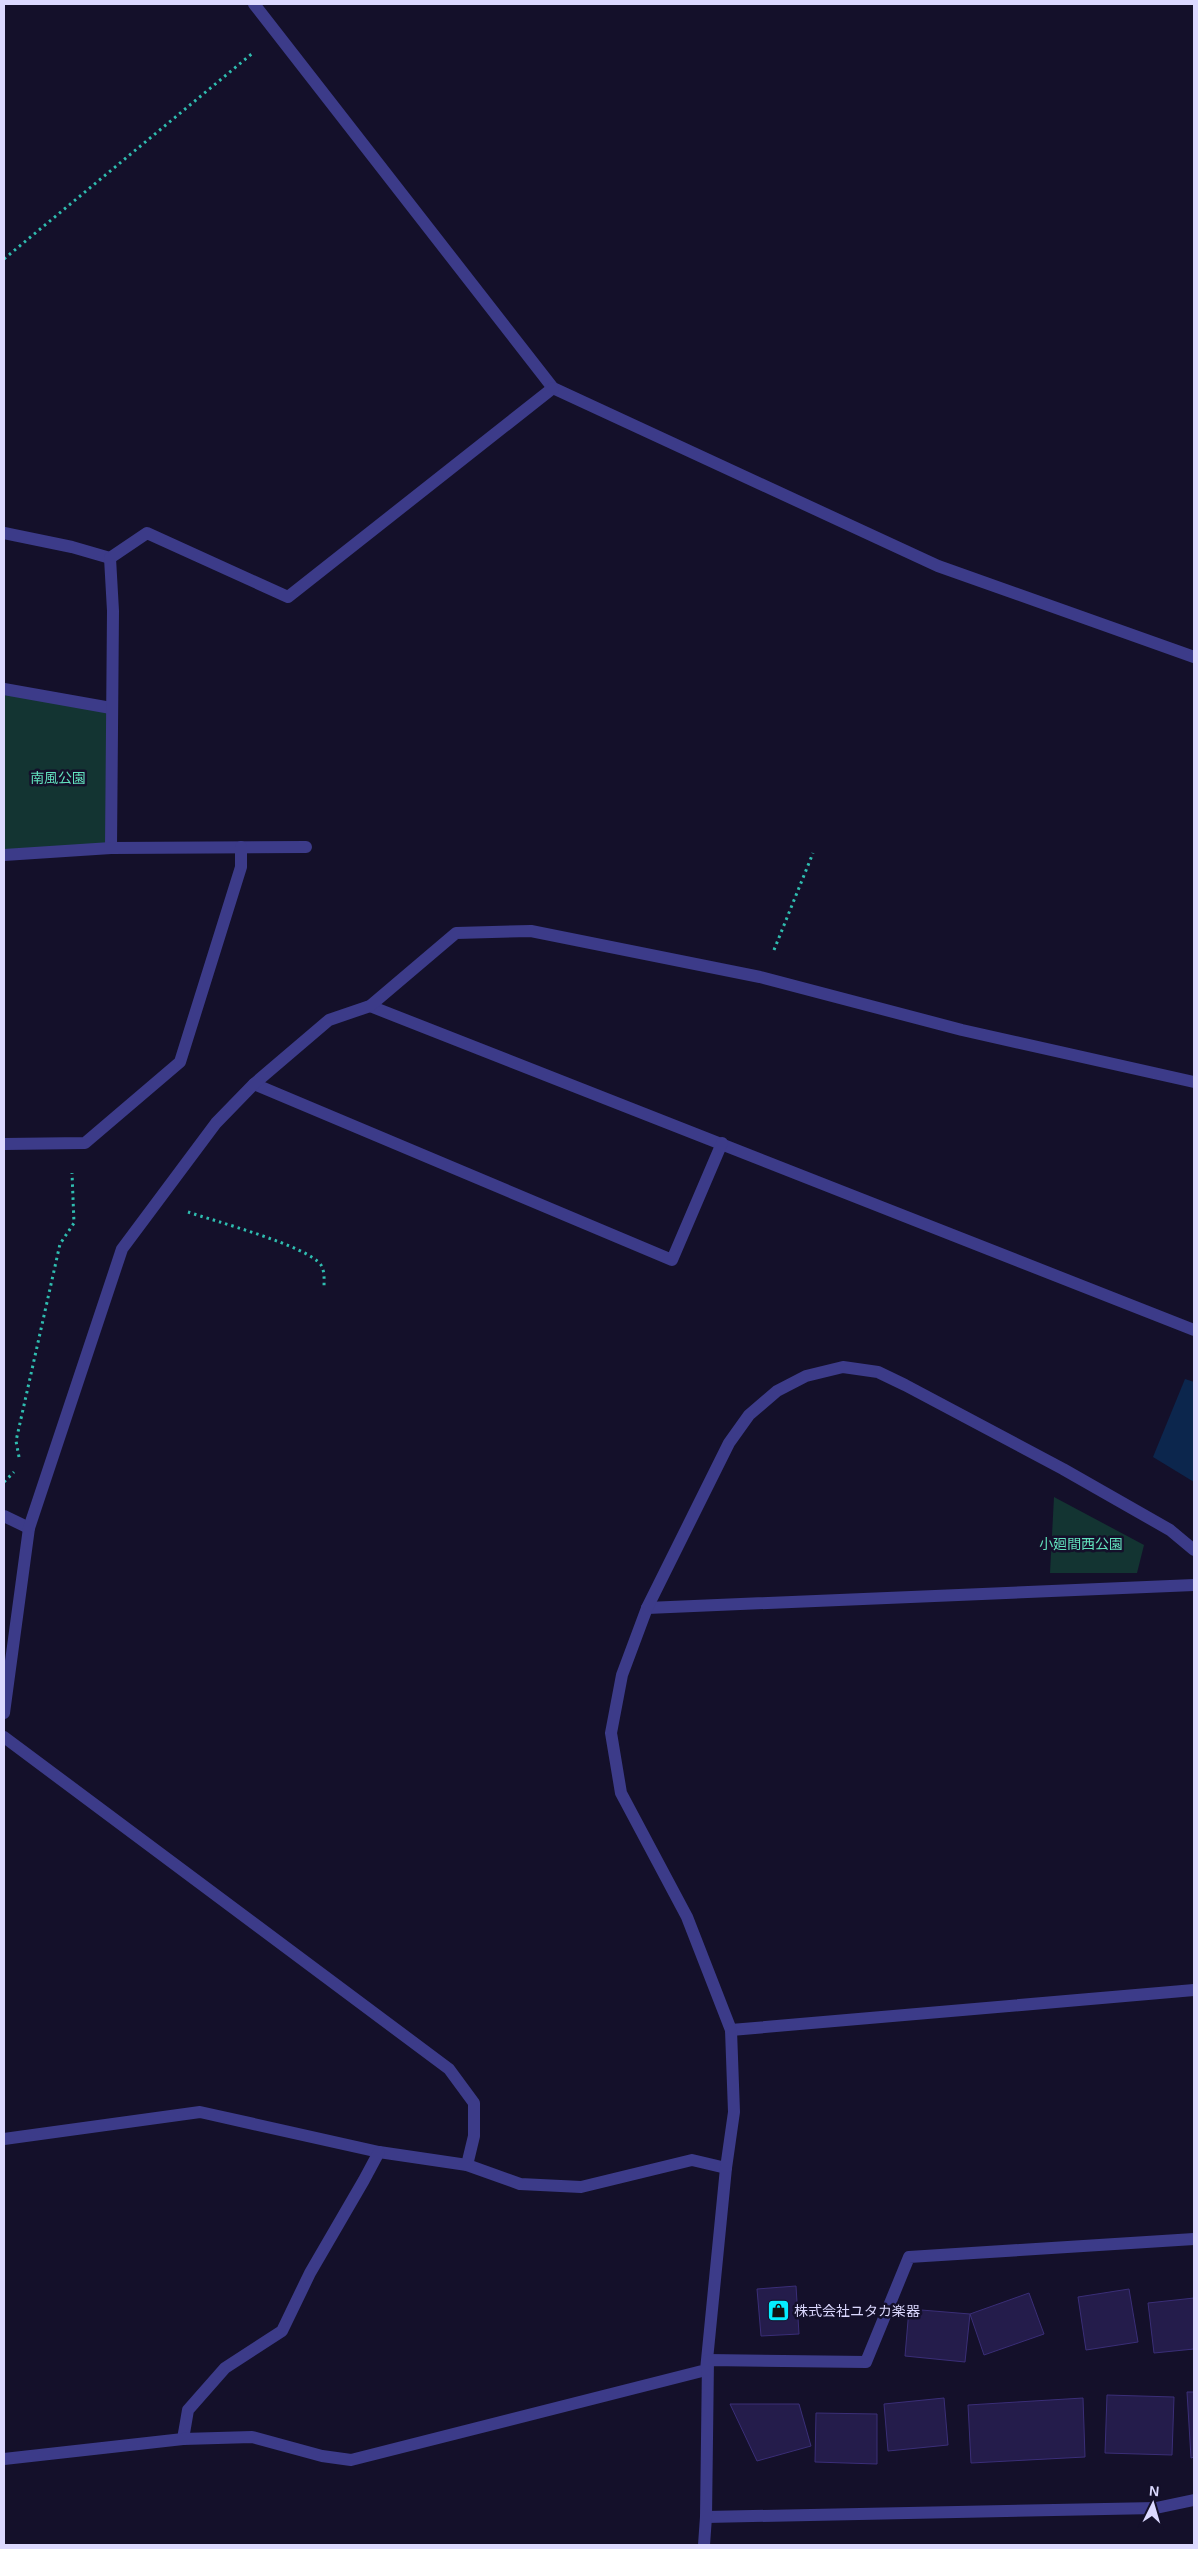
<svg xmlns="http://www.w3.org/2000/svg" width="1198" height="2549" font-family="Helvetica,'Noto Sans JP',sans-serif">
  <rect width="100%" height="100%" fill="#14102a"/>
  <!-- green -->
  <g fill="#133432">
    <path d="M4,689L111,708V848L4,855Z"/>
    <path d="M1054,1497L1144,1545L1137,1573H1050Z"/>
  </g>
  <!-- water -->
  <path fill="#0c264d" d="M1185,1379L1194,1382V1482L1153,1457Z"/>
  <!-- building -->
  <g fill="#241c4b" stroke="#3a2e77">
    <path d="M796,2286L799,2334L761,2336L757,2289Z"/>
    <path d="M1129,2289L1138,2342L1086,2350L1078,2297Z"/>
    <path d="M1029,2293L1044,2334L984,2355L970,2314Z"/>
    <path d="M1194,2298V2349L1154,2353L1148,2303Z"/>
    <path d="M909,2309L970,2314L965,2362L905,2356Z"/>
    <path d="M1187,2392H1194V2457L1191,2458Z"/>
    <path d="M1107,2395L1174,2397L1172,2455L1105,2453Z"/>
    <path d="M944,2398L948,2445L888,2451L884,2404Z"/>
    <path d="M1083,2398L1085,2457L971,2463L968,2405Z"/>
    <path d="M730,2404H799L811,2446L757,2461Z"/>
    <path d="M816,2413L877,2414V2464L815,2462Z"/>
  </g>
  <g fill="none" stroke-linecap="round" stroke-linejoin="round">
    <!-- path -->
    <g stroke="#2fbdb0" stroke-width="3" stroke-dasharray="2.5 4" stroke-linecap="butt">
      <path d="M4,259L254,52"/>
      <path d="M774,950L813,853"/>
      <path d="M188,1212C214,1221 308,1246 321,1265C325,1272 324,1280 324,1288"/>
      <path d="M19,1457L16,1441L60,1244L74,1223L72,1173"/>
      <path d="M4,1482L14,1472"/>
    </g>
    <!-- minor -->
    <g stroke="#3c3b89" stroke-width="12">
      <path d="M254,4L553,388L938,566L1194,657"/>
      <path d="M4,533L72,547L110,558"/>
      <path d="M4,689L111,708"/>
      <path d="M111,848L113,611L110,558L147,533L288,597L553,388"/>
      <path d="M4,855L111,848L306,847"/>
      <path d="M370,1006L1194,1330"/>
      <path d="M254,1084L672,1260L722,1143"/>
      <path d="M4,1144L85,1143L180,1062L241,867V847"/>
      <path d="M4,1516L29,1528"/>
      <path d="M647,1608L1194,1585"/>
      <path d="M4,1713L29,1528L122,1249L216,1123L254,1084L329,1020L370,1006L456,933L531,931L760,977L962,1030L1194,1082"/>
      <path d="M4,1737L449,2069L474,2103V2136L467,2165"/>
      <path d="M731,2030L1194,1990"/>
      <path d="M4,2139L200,2112L379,2152L467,2165L520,2184L581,2187L692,2160L726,2168"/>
      <path d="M183,2439L188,2410L225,2368L282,2331L310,2273L364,2180L379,2152"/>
      <path d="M4,2459L183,2439L252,2437L322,2456L351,2460L706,2370L726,2168L734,2112L731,2030L687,1917L621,1793L611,1733L622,1675L647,1608L729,1443L749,1415L777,1391L806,1376L843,1367L878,1372L905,1385L1063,1469L1170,1530L1194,1550"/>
      <path d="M706,2517L1156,2508L1194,2500"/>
      <path d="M704,2545L706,2517L708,2360L866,2362L909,2257L1194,2239"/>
    </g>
  </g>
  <!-- icons -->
  <defs>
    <symbol id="shop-square" viewBox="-11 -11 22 22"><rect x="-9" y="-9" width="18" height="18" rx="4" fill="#05edff" stroke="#14102a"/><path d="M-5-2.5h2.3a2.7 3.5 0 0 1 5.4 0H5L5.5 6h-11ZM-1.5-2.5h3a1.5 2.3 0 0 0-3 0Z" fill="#111"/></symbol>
  </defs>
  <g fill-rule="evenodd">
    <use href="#shop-square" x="766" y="2298" width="25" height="25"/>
  </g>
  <g text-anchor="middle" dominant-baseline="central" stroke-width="5" stroke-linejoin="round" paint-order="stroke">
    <!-- park labels -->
    <g font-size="14" fill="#62e2be" stroke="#14102a">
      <text x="58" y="778">南風公園</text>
      <text x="1081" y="1544">小廻間西公園</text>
    </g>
    <!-- poi labels -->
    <g font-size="14" fill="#dcd9ff" stroke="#14102a" text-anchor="start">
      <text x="794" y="2311">株式会社ユタカ楽器</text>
    </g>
  </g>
  <!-- border -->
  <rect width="1198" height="2549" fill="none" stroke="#dcd9ff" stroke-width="10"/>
  <!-- north arrow -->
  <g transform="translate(1153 2504) rotate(5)" stroke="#14102a" stroke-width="4" paint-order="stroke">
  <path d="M0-4L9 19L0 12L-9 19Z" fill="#dcd9ff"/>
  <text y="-8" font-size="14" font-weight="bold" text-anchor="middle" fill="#dcd9ff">N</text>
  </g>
</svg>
